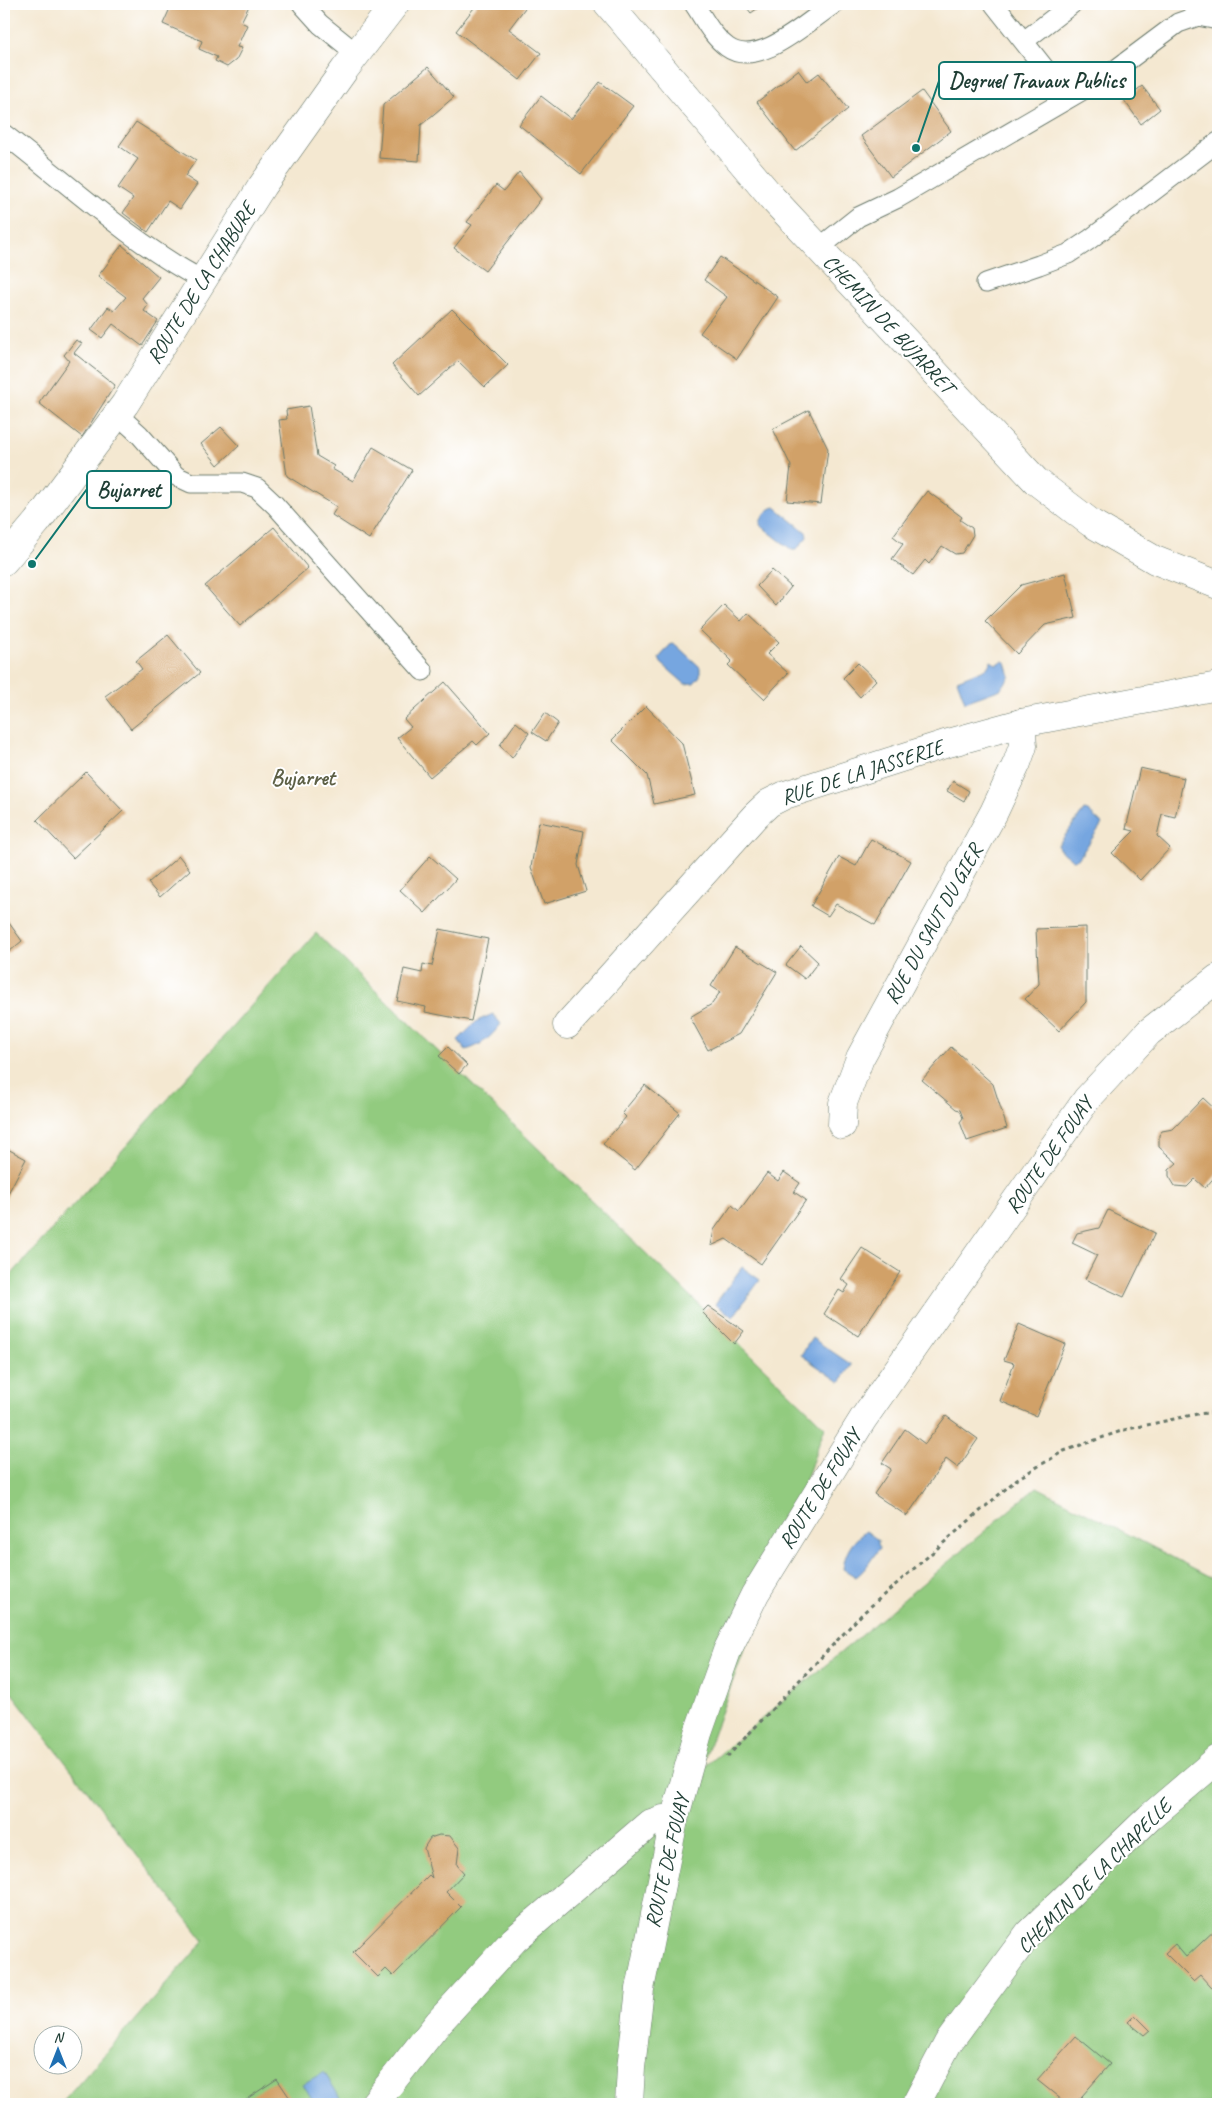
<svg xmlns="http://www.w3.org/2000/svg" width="1222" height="2108" font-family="Caveat,sans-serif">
  <rect width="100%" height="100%" fill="#fff"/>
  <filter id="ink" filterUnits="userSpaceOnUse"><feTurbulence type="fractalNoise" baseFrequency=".02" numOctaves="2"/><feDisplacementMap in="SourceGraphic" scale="10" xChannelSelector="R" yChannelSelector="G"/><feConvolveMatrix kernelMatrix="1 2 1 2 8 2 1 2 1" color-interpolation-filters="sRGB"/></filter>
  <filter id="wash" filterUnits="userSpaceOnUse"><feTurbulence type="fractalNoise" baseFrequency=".0096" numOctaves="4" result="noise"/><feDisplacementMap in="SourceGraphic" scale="20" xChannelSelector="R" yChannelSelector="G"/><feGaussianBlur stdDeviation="1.12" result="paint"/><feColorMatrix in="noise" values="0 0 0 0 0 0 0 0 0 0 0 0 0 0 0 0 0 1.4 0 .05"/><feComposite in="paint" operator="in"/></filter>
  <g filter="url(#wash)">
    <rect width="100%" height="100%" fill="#f4e8d1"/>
    <!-- green -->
    <path fill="#92cb7f" stroke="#58845a" d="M316,933L825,1427L700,1771L1037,1487L1218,1581V2104H61L204,1941L4,1683V1283Z"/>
    <!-- water -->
    <g fill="#76a6e0" stroke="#4a728a">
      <path d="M775,507L806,532L807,537L796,550H792L760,525C760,518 768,508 775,507Z"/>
      <path d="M671,644L676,645L700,667V676L694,683L685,684L661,663L659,658Z"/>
      <path d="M991,661L996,664L1003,661L1006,663L1010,676L1001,689L965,702L957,680L987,668Z"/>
      <path d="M1084,810L1088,811L1102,824L1078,859L1073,860L1059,849L1058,845Z"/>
      <path d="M493,1014L501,1024C491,1037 481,1046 466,1050L458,1040L477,1021Z"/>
      <path d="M742,1267L760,1280L733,1317L715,1304Z"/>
      <path d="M812,1338L852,1365L840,1382L801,1355Z"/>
      <path d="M866,1531L878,1540V1544L880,1548C872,1557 867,1569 856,1577L843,1569C845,1552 852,1541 866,1531Z"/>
      <path d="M324,2072L344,2104H315L303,2084Z"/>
    </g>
    <g id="blocks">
      <!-- building -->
      <g fill="#d1a167">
        <path d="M172,4H250L241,22L247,25L237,47L242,48L236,60L227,67L215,61L217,57L199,49L202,41L163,24Z"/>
        <path d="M477,4H528L509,29L541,53L520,80L456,31Z"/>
        <path d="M744,4H764L751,13Z"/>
        <path d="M428,67L454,97L421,125L419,161L379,158L383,105Z"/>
        <path d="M798,70L807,82L819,73L848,109L795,151L757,102Z"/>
        <path d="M600,82L633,106L581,174L519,125L541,96L571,119Z"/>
        <path d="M1142,86L1160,109L1141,124L1124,100Z"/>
        <path d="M922,91L951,131L891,177L861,136Z"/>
        <path d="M136,122L196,160L185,176L197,184L180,209L168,201L148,232L123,213L133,198L118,188L138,159L119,146Z"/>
        <path d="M519,172L541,199L485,271L454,248L472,225L467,222L496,185L504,191Z"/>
        <path d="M122,245L159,277L142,298L148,305L144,311L158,321L142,346L113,324L102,338L91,330L108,307L114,311L126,297L98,276Z"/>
        <path d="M720,257L778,297L737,359L700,333L727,297L704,280Z"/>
        <path d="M452,309L508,365L485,387L458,361L419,396L392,365Z"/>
        <path d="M76,340L82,343L74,353L115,385L82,437L39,403L69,361L64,355Z"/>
        <path d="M309,406L317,456L334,466L332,469L353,481L373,447L412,470L369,539L332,515L337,507L287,476L279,420L287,419L286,410Z"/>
        <path d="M809,410L828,449L821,504L787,501L791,466L773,429Z"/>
        <path d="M221,427L239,446L218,465L201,444Z"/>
        <path d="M927,491L962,517L960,520L972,528L973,535L962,553L955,554L942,546L929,564L925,560L913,575L892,559L903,544L893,536Z"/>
        <path d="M274,527L308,568L240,626L205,586Z"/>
        <path d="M772,570L791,587L776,606L757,586Z"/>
        <path d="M1065,573L1076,618L1045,625L1017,654L985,621L1021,585Z"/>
        <path d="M724,605L741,621L748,613L779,642L767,654L788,673L764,699L728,665L732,661L700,630Z"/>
        <path d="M168,635L200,673L131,729L105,696L142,669L136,661Z"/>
        <path d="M858,663L876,680L860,697L843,678Z"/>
        <path d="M445,682L490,733L477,745L473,741L430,777L397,738L411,727L404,719Z"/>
        <path d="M646,706L682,743L695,795L654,804L647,775L612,740Z"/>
        <path d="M545,713L558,723L546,741L532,732Z"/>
        <path d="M516,722L529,733L512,758L500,745Z"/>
        <path d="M1140,768L1184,778L1175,817L1162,814L1157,836L1170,848L1140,880L1112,853L1134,831L1126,829Z"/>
        <path d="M86,772L123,811L73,858L37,820Z"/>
        <path d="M953,781L969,791L964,801L947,791Z"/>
        <path d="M539,822L584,831L578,865L586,891L544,904L531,867Z"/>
        <path d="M871,839L911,861L875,925L836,904L828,916L811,906L839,857L856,866Z"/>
        <path d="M179,856L190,870L160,897L148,883Z"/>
        <path d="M430,856L456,879L425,913L400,890Z"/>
        <path d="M4,916L22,941L4,956Z"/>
        <path d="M1086,927V1002L1059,1031L1025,999L1039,984L1036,929Z"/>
        <path d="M440,929L488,939L471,1021L425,1012L426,1007L397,1001L404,969L422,973L423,964L432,966Z"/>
        <path d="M801,946L818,962L805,979L786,965Z"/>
        <path d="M735,947L777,972L739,1034L708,1050L690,1017L712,1004L720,992L711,986Z"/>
        <path d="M448,1047L467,1065L459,1074L439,1056Z"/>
        <path d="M951,1047L993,1084L1007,1128L967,1141L960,1122L963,1118L960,1110L956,1109L922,1080Z"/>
        <path d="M645,1085L680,1113L635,1170L603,1144L626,1117L622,1113Z"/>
        <path d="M1203,1098L1218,1112V1173L1205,1188L1195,1179L1187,1187L1175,1186L1169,1176V1170L1177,1163L1159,1147V1135L1162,1131L1173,1129Z"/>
        <path d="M4,1147L26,1159L4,1201Z"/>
        <path d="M784,1172L800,1183L794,1192L806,1200L761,1264L726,1239L711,1246L714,1230L732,1205L739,1211L767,1173L778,1181Z"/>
        <path d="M1108,1210L1155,1233L1124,1297L1085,1279L1097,1255L1072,1243L1077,1233L1099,1228Z"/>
        <path d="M862,1248L900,1272L858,1336L824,1314L839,1290L844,1293L849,1285L841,1279Z"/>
        <path d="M708,1306L744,1331L734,1344L702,1312Z"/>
        <path d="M1019,1324L1065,1344L1036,1416L1000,1401L1014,1363L1004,1360Z"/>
        <path d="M946,1416L978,1439L958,1468L946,1459L907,1516L874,1494L891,1469L882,1463L905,1429L925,1444Z"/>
        <path d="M439,1835L450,1836L459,1848L457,1865L464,1873L446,1892L461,1907L393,1976L386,1969L378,1977L353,1952L429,1875L432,1878L424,1848L430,1838Z"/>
        <path d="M1218,1927V1995L1200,1975L1193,1981L1165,1953L1175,1944L1186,1957Z"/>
        <path d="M1135,2015L1150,2030L1144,2035L1128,2022Z"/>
        <path d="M1076,2036L1110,2064L1075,2104H1067L1037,2080Z"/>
        <path d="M277,2079L294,2104H240L251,2096Z"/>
      </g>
    </g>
  </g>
  <g filter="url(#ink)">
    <use href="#blocks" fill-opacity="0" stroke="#6a796b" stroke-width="1"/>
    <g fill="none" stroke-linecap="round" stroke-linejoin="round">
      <defs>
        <g id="service">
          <path d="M302,4L320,24L357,54"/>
          <path d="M694,4C704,19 712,36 727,47C758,70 808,21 834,4"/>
          <path d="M994,4L1068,98"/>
          <path d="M1024,41L1072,4"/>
          <path d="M4,134C69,184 129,241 202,280"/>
          <path d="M819,248L858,217L898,198L1107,76L1178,23L1198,16L1218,20"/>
          <path d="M986,283L1039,265L1068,254L1089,240L1218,142"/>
          <path d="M117,414L139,434L176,476L191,483H242L257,488L275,505L423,671"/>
        </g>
        <g id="minor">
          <path d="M608,4L773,199L1036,481L1091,523L1155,560L1218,585"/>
          <path d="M567,1025L755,816L769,803L785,795L945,744L1021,723L1218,686"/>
          <path d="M842,1125L843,1103L860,1058L994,812L1017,763L1023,746L1021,723"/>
          <path d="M374,2104L439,2022L514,1940L649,1824L663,1819L674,1820"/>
          <path d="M629,2104L631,2068L640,1989L674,1820L698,1733L727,1651L755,1594L863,1419L1087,1099L1149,1032L1218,978"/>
          <path d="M916,2104L948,2043L1029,1933L1150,1817L1218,1759"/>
        </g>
        <path id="secondary" d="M4,561L37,522L125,404L262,186L345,69L395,4"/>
      </defs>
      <!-- service casing -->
      <use href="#service" stroke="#6a796b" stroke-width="21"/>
      <!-- minor casing -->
      <use href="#minor" stroke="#6a796b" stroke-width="29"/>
      <!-- secondary casing -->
      <use href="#secondary" stroke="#6a796b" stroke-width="29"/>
      <!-- path -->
      <path stroke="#6a796b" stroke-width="3" stroke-dasharray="4 4" stroke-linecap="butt" d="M727,1757L863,1613L1017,1479L1064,1451L1124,1430L1197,1414L1218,1412"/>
      <!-- service -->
      <use href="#service" stroke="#fff" stroke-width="19"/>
      <!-- minor -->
      <use href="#minor" stroke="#fff" stroke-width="28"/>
      <!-- secondary -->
      <use href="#secondary" stroke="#fff" stroke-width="28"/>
    </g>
  </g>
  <g text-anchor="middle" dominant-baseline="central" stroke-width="4" stroke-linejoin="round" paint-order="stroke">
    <!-- street labels -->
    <g font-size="21" fill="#1f3d34" stroke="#fff">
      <text transform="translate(201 283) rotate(-58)">ROUTE DE LA CHABURE</text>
      <text transform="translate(889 324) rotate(47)">CHEMIN DE BUJARRET</text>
      <text transform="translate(862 772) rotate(-18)">RUE DE LA JASSERIE</text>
      <text transform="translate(933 924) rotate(-61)">RUE DU SAUT DU GIER</text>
      <text transform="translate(1049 1155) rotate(-55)">ROUTE DE FOUAY</text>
      <text transform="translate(820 1489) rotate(-58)">ROUTE DE FOUAY</text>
      <text transform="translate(667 1861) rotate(-77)">ROUTE DE FOUAY</text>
      <text transform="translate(1094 1876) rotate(-45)">CHEMIN DE LA CHAPELLE</text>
    </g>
    <!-- neighbourhood labels -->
    <g font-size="22" font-weight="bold" fill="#5d6046" stroke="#fff">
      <text x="303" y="778">Bujarret</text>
    </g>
  </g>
  <!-- callouts -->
  <path fill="none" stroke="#0f766e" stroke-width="2" d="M916 148L939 81M32 564L87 489"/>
  <g fill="#0f766e" stroke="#fff" stroke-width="2">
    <circle cx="916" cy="148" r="5"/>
    <circle cx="32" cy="564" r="5"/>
  </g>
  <g fill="#fff" stroke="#0f766e" stroke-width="2">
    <rect x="939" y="62" width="196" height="37" rx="5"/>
    <rect x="87" y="471" width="84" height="37" rx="5"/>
  </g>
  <g font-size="22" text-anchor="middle" font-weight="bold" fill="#1f3d34">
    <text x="1037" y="88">Degruel Travaux Publics</text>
    <text x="129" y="497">Bujarret</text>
  </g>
  <!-- margin -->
  <rect width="1222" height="2108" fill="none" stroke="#fff" stroke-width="20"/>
  <!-- north arrow -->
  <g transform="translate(58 2050)"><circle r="24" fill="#ffffff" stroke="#a5b1ae"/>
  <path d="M0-4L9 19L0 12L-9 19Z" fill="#1f6fb2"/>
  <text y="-8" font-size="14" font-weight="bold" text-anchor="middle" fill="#1f3d34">N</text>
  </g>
</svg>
